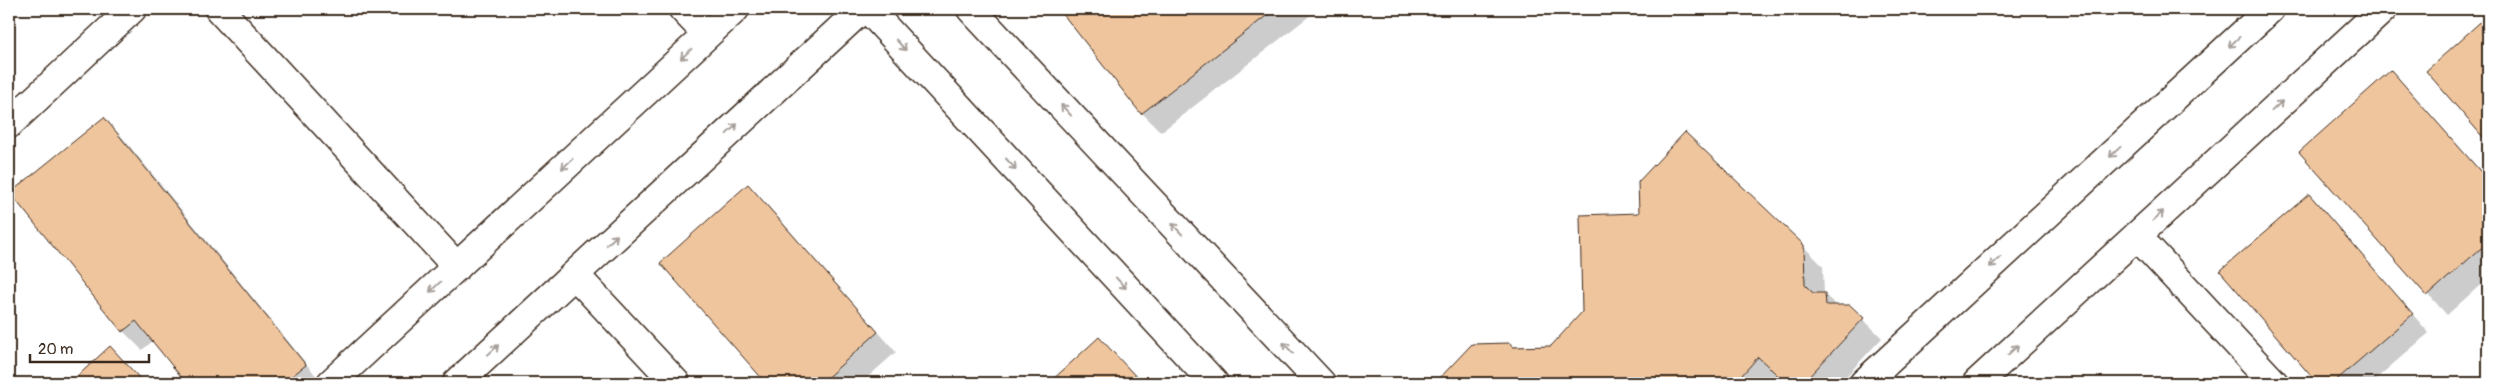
<svg xmlns="http://www.w3.org/2000/svg" width="2497" height="392" font-family="Pangolin,sans-serif">
  <rect width="100%" height="100%" fill="#fff"/>
  <filter id="ink" filterUnits="userSpaceOnUse"><feTurbulence type="fractalNoise" baseFrequency=".02" numOctaves="2"/><feDisplacementMap in="SourceGraphic" scale="10" xChannelSelector="R" yChannelSelector="G"/><feConvolveMatrix kernelMatrix="1 2 1 2 8 2 1 2 1" color-interpolation-filters="sRGB"/></filter>
  <g filter="url(#ink)">
    <!-- shadow -->
    <g fill="#0003">
      <path d="M1060,9H1308L1312,14L1161,132L1142,113Z"/>
      <path d="M2488,17V141L2427,71Z"/>
      <path d="M2390,72L2488,179V278L2447,315L2301,152Z"/>
      <path d="M104,119L123,138L322,383H188L153,341L142,350L123,331Z"/>
      <path d="M2309,196L2429,333L2371,383H2318L2222,271Z"/>
      <path d="M767,205L896,352L861,383H768L662,263Z"/>
      <path d="M1803,246L1823,266L1824,294L1837,306H1850L1882,338L1840,383H1787L1778,375L1770,383H1437L1472,345L1552,347Z"/>
      <path d="M1099,339L1142,383H1051Z"/>
      <path d="M110,348L144,383H72Z"/>
    </g>
    <!-- building -->
    <g fill="#efc59e" stroke="#3b2a1e">
      <path d="M1059,9H1275L1141,114Z"/>
      <path d="M2488,15V143L2426,71Z"/>
      <path d="M2391,70L2488,180V242L2427,296L2299,152Z"/>
      <path d="M104,117L306,365L283,383H186L136,321L122,332L10,193Z"/>
      <path d="M1685,132L1804,245L1805,285L1813,293H1825L1826,305H1850L1864,318L1803,383H1786L1758,357L1735,383H1435L1472,344L1510,343L1513,347L1551,346L1582,312L1580,215L1639,213L1638,182Z"/>
      <path d="M748,184L878,332L821,383H766L660,263Z"/>
      <path d="M2309,194L2413,314L2333,383H2317L2220,271Z"/>
      <path d="M1099,337L1142,383H1049Z"/>
      <path d="M110,346L144,383H70Z"/>
    </g>
    <g fill="none" stroke-linecap="round" stroke-linejoin="round">
      <defs>
        <g id="minor">
          <path d="M219,9L457,267"/>
          <path d="M683,9L707,34"/>
          <path d="M868,9L1214,383"/>
          <path d="M971,9L1321,383"/>
          <path d="M9,124L132,9"/>
          <path d="M2137,236L2274,383"/>
          <path d="M575,275L676,383"/>
          <path d="M331,383L735,9"/>
          <path d="M457,383L862,9"/>
          <path d="M1864,383L2270,9"/>
          <path d="M1977,383L2383,9"/>
        </g>
      </defs>
      <!-- minor casing -->
      <use href="#minor" stroke="#3b2a1e" stroke-width="31"/>
      <!-- minor -->
      <use href="#minor" stroke="#fff" stroke-width="28"/>
    </g>
    <!-- one-way arrows -->
    <defs><path id="oneway-shaft" d="M-6 0H5M1.5-3L5.5 0L1.5 3" fill="none" stroke-width="1.6" stroke-linecap="round" stroke-linejoin="round" transform="scale(1.25)"/></defs>
    <g stroke="#a79f9a">
      <use href="#oneway-shaft" transform="translate(2234 42) rotate(137)"/>
      <use href="#oneway-shaft" transform="translate(901 45) rotate(47)"/>
      <use href="#oneway-shaft" transform="translate(686 54) rotate(137)"/>
      <use href="#oneway-shaft" transform="translate(2277 106) rotate(-43)"/>
      <use href="#oneway-shaft" transform="translate(1066 110) rotate(-133)"/>
      <use href="#oneway-shaft" transform="translate(732 129) rotate(-43)"/>
      <use href="#oneway-shaft" transform="translate(2115 152) rotate(137)"/>
      <use href="#oneway-shaft" transform="translate(567 164) rotate(137)"/>
      <use href="#oneway-shaft" transform="translate(1011 164) rotate(47)"/>
      <use href="#oneway-shaft" transform="translate(2158 216) rotate(-43)"/>
      <use href="#oneway-shaft" transform="translate(1177 229) rotate(-133)"/>
      <use href="#oneway-shaft" transform="translate(612 240) rotate(-43)"/>
      <use href="#oneway-shaft" transform="translate(1995 262) rotate(137)"/>
      <use href="#oneway-shaft" transform="translate(1121 283) rotate(47)"/>
      <use href="#oneway-shaft" transform="translate(435 287) rotate(137)"/>
      <use href="#oneway-shaft" transform="translate(1288 348) rotate(-133)"/>
      <use href="#oneway-shaft" transform="translate(493 350) rotate(-43)"/>
      <use href="#oneway-shaft" transform="translate(2013 350) rotate(-43)"/>
    </g>
  </g>
  <!-- margin -->
  <rect width="2497" height="392" fill="none" stroke="#fff" stroke-width="30"/>
  <rect x="15" y="15" width="2467" height="362" fill="none" stroke="#3b2a1e" stroke-width="2" filter="url(#ink)"/>
  <!-- scale -->
  <path d="M30 354v8h119v-8" fill="none" stroke="#3b2a1e" stroke-width="2.5"/>
  <text x="38" y="354" font-size="15" fill="#3b2a1e" stroke="#ffffff" stroke-width="4" paint-order="stroke">20 m</text>
</svg>
